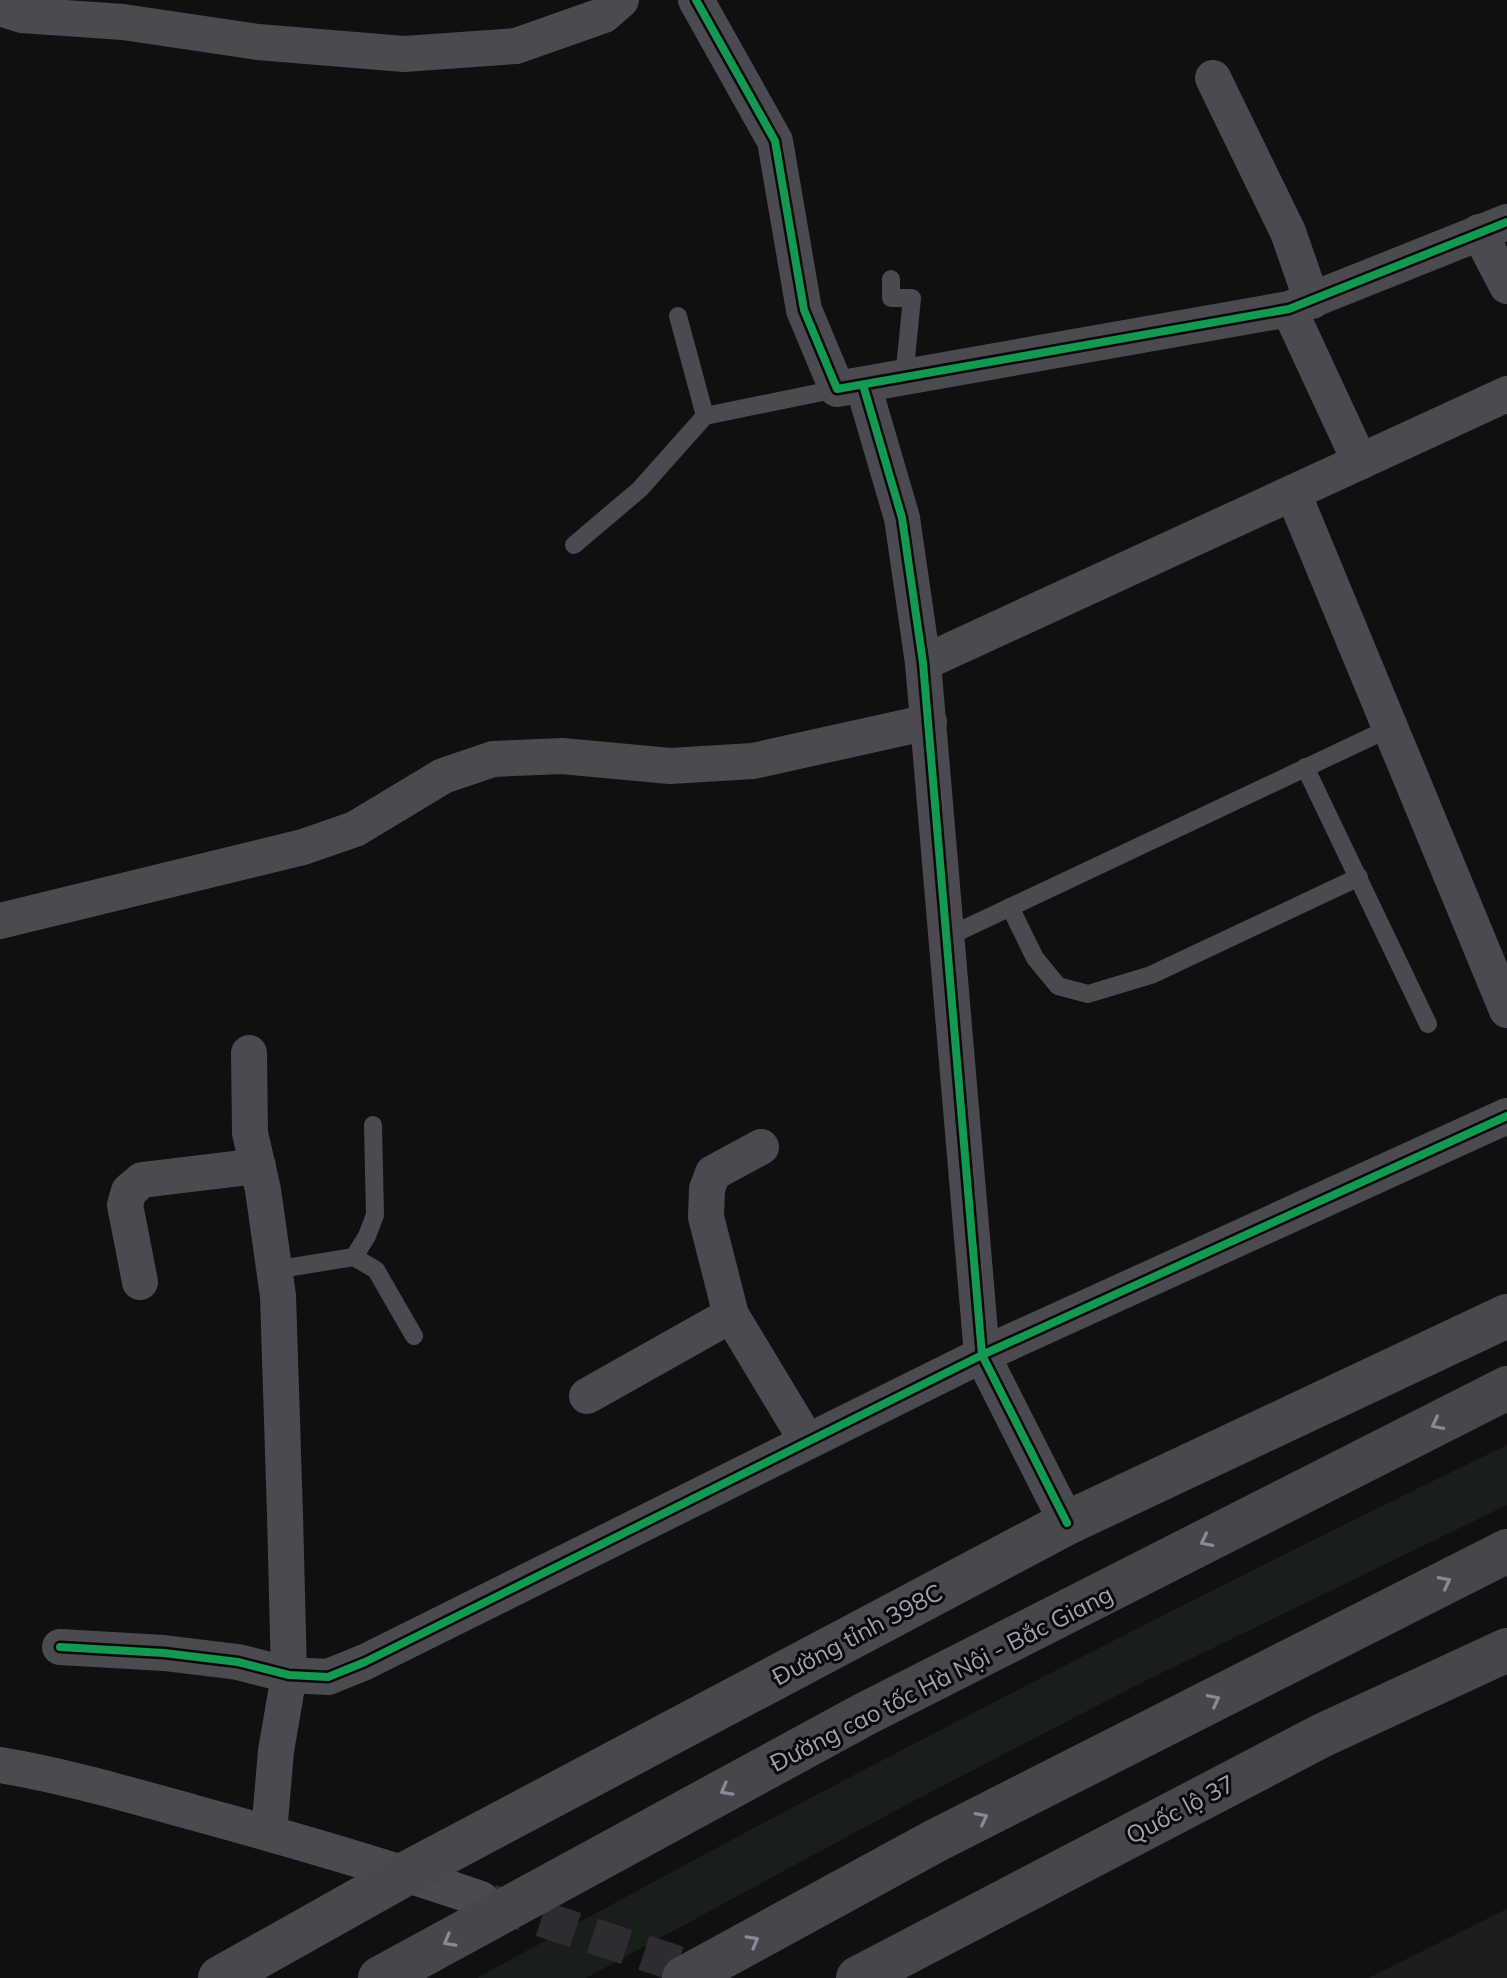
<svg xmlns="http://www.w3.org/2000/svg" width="1507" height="1978" font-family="Mulish,sans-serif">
  <rect width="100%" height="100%" fill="#101010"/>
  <!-- built -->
  <path fill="#1d1d1f" d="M1507,1909V1978H1369Z"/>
  <!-- green -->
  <path fill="#181f1a" d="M1507,1445V1505L1143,1682L902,1807L586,1978H477C815,1792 1159,1614 1507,1445Z"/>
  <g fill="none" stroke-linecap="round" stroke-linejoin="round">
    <!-- street-tunnel -->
    <path stroke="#2d2d31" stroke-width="36" stroke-dasharray="36 18" stroke-linecap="butt" d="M490,1902L715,1976"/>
    <!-- lane -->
    <g stroke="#4a4a50" stroke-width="18">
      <path d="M891,279V298H912L904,378"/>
      <path d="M678,316L705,416"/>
      <path d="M574,545L640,489L705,416L837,389"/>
      <path d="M1305,767L1428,1024"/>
      <path d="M1010,907L1035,958L1058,986L1088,994L1151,975L1359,877"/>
      <path d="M947,937L1390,728"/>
      <path d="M354,1257L367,1236L375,1215L373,1125"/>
      <path d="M274,1270L354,1257L376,1270L414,1336"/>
    </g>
    <!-- street -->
    <g stroke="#4a4a50" stroke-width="36">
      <path d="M696,0L775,141L804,310L837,389L1289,309L1507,222"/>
      <path d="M0,8L22,15L123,22L258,42L404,54L516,46L604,15L621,0"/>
      <path d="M1213,78L1288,232L1312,301"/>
      <path d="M1479,232L1507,286"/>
      <path d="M1289,309L1360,462"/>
      <path d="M863,385L902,518L923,663L982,1355L1067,1523"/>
      <path d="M1293,493L1507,1010"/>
      <path d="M923,663L1507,394"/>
      <path d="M0,921L303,847L355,829L443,776L493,759L562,756L670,766L753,761L929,722"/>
      <path d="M249,1053L250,1133L263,1190L278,1296L285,1515L289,1675L276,1751L269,1833"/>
      <path d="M761,1147L713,1173L707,1189L706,1217L731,1315L807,1441"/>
      <path d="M140,1282L125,1205L129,1191L142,1180L258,1166"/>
      <path d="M587,1396L731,1315"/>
      <path d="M60,1647L164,1653L238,1662L289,1675L328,1677L365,1662L982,1355L1507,1116"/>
      <path d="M0,1765C66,1776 130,1795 195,1813C291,1839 387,1867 481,1899"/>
    </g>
    <!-- secondary -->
    <path stroke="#48484d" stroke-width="44" d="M220,1978L407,1873L1067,1523L1507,1316"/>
    <!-- highway -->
    <g stroke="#46464b" stroke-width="44">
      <path d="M380,1978L865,1714L1507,1388"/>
      <path d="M684,1978L935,1841L1507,1551"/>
      <path d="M858,1978L1323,1735L1507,1650"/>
    </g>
    <defs>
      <g id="cycleway">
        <path d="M696,0L775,141L804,310L837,389L1289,309L1507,222"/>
        <path d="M863,385L902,518L923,663L982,1355L1067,1523"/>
        <path d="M60,1647L164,1653L238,1662L289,1675L328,1677L365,1662L982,1355L1507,1116"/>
      </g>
    </defs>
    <!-- cycleway casing -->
    <use href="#cycleway" stroke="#0a0a0c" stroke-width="13"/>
    <!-- cycleway -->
    <use href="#cycleway" stroke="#139951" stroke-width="8"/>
  </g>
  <!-- one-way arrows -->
  <defs><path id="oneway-chevron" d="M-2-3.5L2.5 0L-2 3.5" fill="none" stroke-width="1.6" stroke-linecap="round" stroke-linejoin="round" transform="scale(2)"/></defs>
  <g stroke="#898a99">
    <use href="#oneway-chevron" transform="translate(1437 1424) rotate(153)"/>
    <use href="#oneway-chevron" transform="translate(1206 1541) rotate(153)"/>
    <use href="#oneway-chevron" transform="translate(1445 1582) rotate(-27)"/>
    <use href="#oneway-chevron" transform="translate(1214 1700) rotate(-27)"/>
    <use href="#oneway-chevron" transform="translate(726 1790) rotate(151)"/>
    <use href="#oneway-chevron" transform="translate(982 1818) rotate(-27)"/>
    <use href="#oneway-chevron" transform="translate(449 1941) rotate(151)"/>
    <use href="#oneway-chevron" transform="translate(753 1941) rotate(-29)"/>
  </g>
  <g text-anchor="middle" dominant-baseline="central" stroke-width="6" stroke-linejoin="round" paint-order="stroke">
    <!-- street labels -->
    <g font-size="24" fill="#9fa1b3" stroke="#0a0a0c">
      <text transform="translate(857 1634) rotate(-28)">Đường tỉnh 398C</text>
      <text transform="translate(941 1678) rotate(-27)">Đường cao tốc Hà Nội - Bắc Giang</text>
      <text transform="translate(1180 1809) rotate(-28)">Quốc lộ 37</text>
    </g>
  </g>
</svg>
